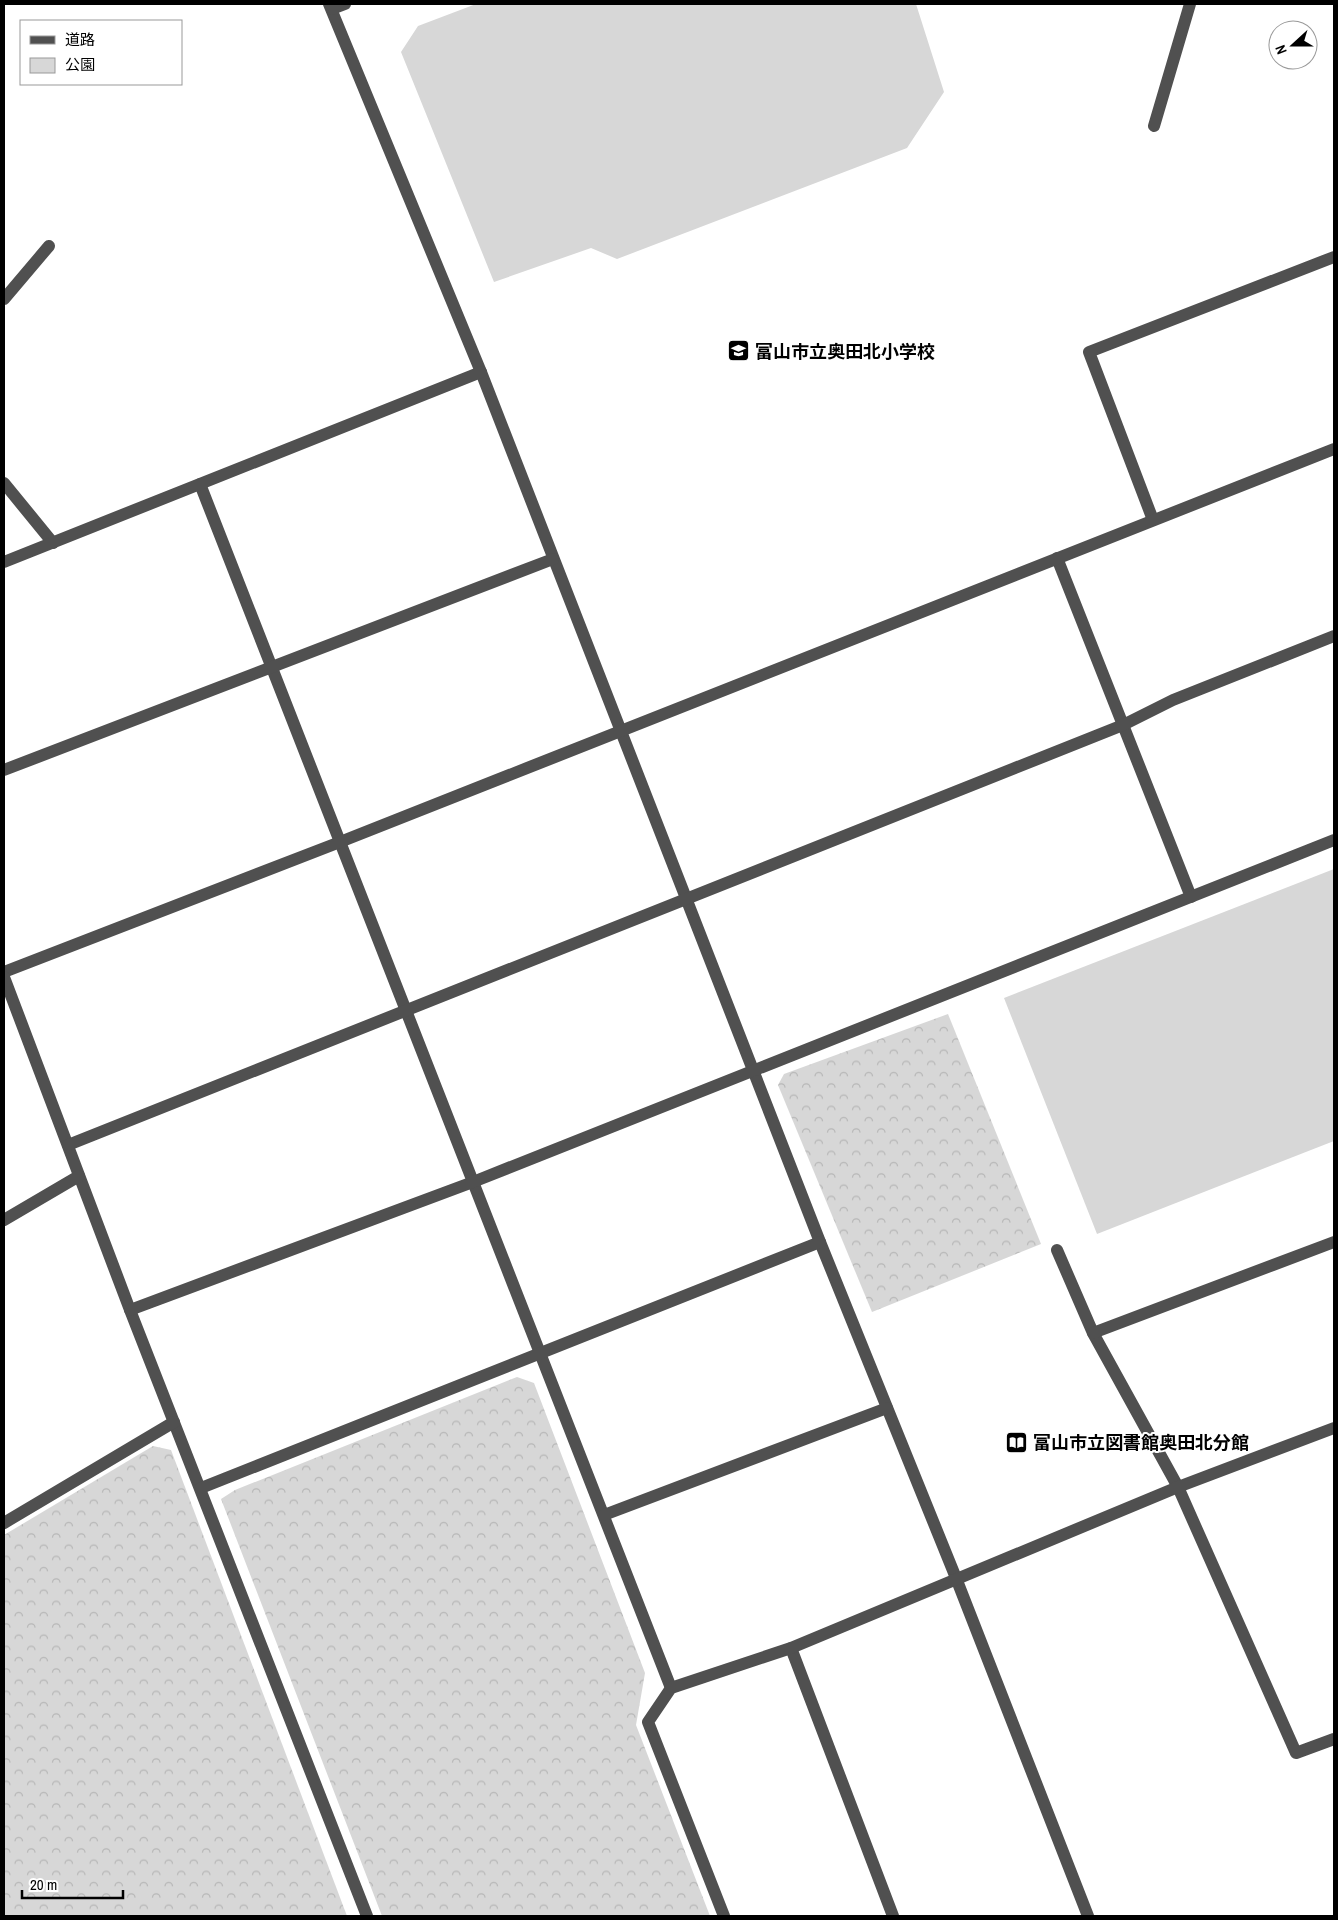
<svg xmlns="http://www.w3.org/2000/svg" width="1338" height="1920" font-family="'Archivo Narrow','Noto Sans JP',sans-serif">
  <defs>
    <pattern id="forest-crowns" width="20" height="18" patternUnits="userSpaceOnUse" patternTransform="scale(1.25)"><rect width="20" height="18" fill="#d7d7d7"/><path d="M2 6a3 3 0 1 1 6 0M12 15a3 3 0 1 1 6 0" fill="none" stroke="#b7b7b7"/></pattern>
  </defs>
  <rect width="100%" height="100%" fill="#fff"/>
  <!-- green -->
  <g fill="#d7d7d7">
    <path d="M476,4H916L944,92L907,148L617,259L591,248L494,282L401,52L418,26Z"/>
    <path d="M1334,869V1141L1097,1234L1004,998Z"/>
  </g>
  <!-- forest -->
  <g fill="url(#forest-crowns)">
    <path d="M948,1014L1041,1244L872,1312L778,1085L784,1074Z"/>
    <path d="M517,1377L534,1383L645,1673L636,1725L710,1916H382L221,1499L235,1490Z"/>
    <path d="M153,1446L171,1450L347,1916H4V1535Z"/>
  </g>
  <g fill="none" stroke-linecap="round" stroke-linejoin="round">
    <!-- minor -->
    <g stroke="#505050" stroke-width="12">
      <path d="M329,4L481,372L820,1242L956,1578L1088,1916"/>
      <path d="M332,9L345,4"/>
      <path d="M1154,126L1190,4"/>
      <path d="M4,299L49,246"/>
      <path d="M4,483L53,543"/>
      <path d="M200,484L671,1688"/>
      <path d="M1153,520L1089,352L1334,257"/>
      <path d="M1057,558L1191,897"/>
      <path d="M4,562L481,372"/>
      <path d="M4,770L553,559"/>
      <path d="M4,972L340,842L1334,449"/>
      <path d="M4,977L130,1310L367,1916"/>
      <path d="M68,1145L1123,725L1173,700L1334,636"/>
      <path d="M4,1220L79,1176"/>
      <path d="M1057,1250L1093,1333L1178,1487L1296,1753L1334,1739"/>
      <path d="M130,1310L473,1182L1334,840"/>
      <path d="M1093,1333L1334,1242"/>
      <path d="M201,1488L820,1242"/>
      <path d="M604,1515L887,1408"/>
      <path d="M4,1523L174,1422"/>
      <path d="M791,1648L893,1916"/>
      <path d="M724,1916L648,1722L671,1688L791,1648L1178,1487L1334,1428"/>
    </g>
  </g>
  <!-- icons -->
  <defs>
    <symbol id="school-square" viewBox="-11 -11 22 22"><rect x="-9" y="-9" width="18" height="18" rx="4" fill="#000" stroke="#fff"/><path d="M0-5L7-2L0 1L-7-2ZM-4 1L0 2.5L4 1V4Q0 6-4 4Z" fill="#fff"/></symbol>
    <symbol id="library-square" viewBox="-11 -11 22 22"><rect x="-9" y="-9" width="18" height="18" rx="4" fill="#000" stroke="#fff"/><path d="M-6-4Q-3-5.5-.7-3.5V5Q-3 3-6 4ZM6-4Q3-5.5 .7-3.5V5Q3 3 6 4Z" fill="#fff"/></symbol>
  </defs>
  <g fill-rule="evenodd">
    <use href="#school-square" x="726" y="338" width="25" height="25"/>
    <use href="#library-square" x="1004" y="1430" width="25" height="25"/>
  </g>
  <g text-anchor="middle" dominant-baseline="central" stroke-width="4" stroke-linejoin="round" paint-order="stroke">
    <!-- poi labels -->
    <g font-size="18" font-weight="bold" fill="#000" stroke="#fff" text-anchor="start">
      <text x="755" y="351">富山市立奥田北小学校</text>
      <text x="1033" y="1442">富山市立図書館奥田北分館</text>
    </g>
  </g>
  <!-- border -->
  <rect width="1338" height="1920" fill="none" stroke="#000000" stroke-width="10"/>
  <!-- legend -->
  <rect x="20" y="20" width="162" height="65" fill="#ffffff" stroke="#999999"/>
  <rect x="30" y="36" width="25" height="8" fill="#505050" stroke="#999999"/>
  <text x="65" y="45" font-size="15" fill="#000000">道路</text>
  <rect x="30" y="58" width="25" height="15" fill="#d7d7d7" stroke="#999999"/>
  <text x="65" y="70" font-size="15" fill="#000000">公園</text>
  <!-- north arrow -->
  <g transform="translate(1293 45) rotate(249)"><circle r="24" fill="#ffffff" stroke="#999999"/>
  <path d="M0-4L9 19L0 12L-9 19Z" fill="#000000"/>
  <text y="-8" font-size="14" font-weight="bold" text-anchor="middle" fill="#000000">N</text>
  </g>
  <!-- scale -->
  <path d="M22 1890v8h101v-8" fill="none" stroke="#000000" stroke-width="2.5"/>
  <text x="30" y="1890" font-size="15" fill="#000000" stroke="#ffffff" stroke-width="4" paint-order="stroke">20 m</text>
</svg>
